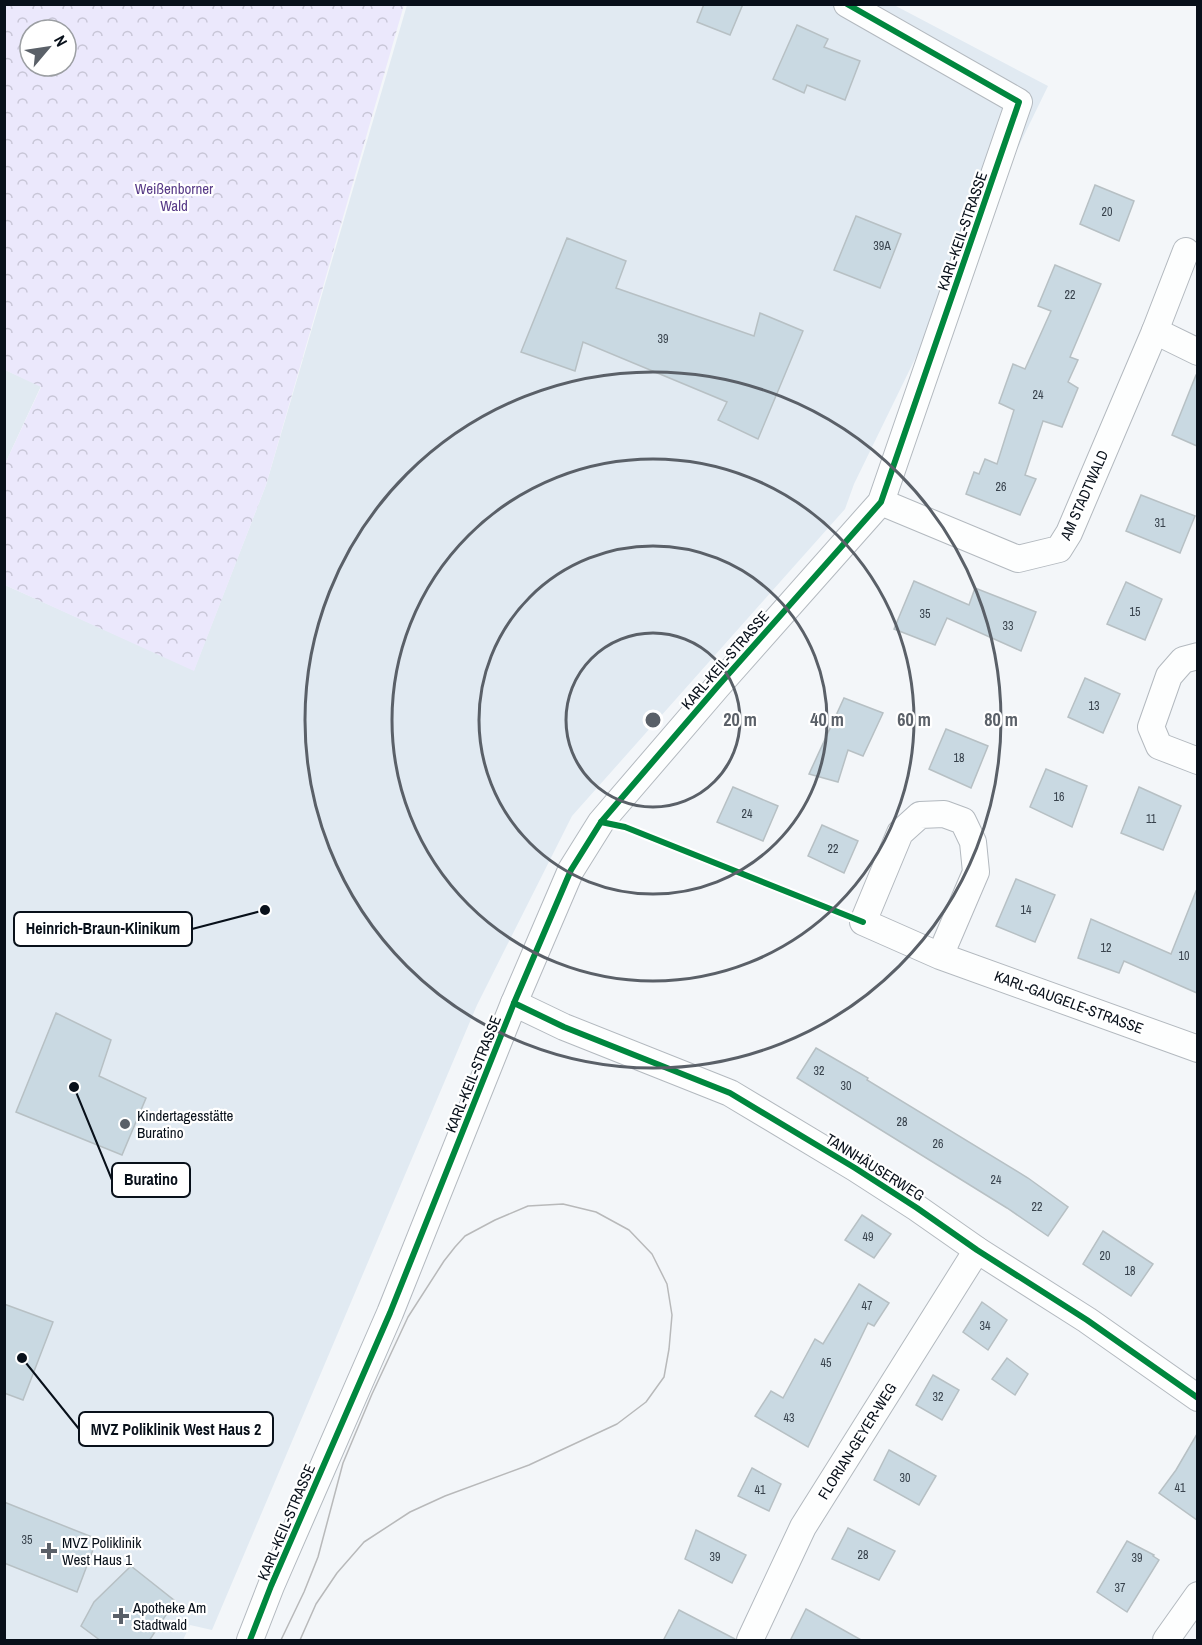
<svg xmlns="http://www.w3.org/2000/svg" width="1202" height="1645" font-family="'Archivo Narrow',sans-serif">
  <defs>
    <pattern id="forest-crowns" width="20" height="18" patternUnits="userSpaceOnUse" patternTransform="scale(1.5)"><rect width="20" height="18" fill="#ebe8fc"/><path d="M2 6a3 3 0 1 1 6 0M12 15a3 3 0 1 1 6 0" fill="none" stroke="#c8c6d7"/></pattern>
  </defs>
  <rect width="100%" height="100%" fill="#f3f6f9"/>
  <!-- built -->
  <g fill="#e1eaf2">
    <path d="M407,5H894L1048,86L854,484L845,509L572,816L477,1005L212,1630L190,1625L183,1640H5V585L194,670L266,485Z"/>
    <path d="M5,370L41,386L5,464Z"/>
  </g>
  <!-- forest -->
  <path fill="url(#forest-crowns)" fill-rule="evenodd" d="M5,4L404,5L266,485L194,671L5,585V464L41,387L5,370ZM30,30H66V66H30Z"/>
  <!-- building -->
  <g fill="#c9d9e2" stroke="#b7c0c4" stroke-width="1.5">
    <path d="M704,4H743L730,35L697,22Z"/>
    <path d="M797,25L828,39L824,47L860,61L845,100L807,85L804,93L773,79Z"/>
    <path d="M1095,185L1134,201L1119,241L1080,224Z"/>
    <path d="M856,216L901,234L880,288L834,270Z"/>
    <path d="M567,238L626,261L616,288L754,336L760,313L803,331L758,439L718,420L727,402L583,342L575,371L521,352Z"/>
    <path d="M1055,265L1101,284L1070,357L1078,360L1068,382L1078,388L1062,427L1043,421L1025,475L1036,479L1020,515L966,494L974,472L979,474L985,459L997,464L1014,410L999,403L1013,364L1025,369L1051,311L1038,306Z"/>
    <path d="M1196,375H1197V446L1172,435Z"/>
    <path d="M1141,495L1195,516L1180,553L1126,531Z"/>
    <path d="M914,581L969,605L975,588L1036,612L1021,651L947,618L935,645L894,629Z"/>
    <path d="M1126,582L1162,599L1145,640L1107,624Z"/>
    <path d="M1085,678L1120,694L1103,733L1068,717Z"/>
    <path d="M844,698L883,713L863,756L848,750L838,782L809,774Z"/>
    <path d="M946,729L988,746L971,788L929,769Z"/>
    <path d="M1046,769L1087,786L1072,827L1030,807Z"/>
    <path d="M733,787L778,806L763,841L717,822Z"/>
    <path d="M1139,787L1181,806L1163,850L1121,833Z"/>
    <path d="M822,825L858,841L844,873L808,856Z"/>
    <path d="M1016,879L1055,895L1035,942L996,926Z"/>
    <path d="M1196,891L1197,892V993L1124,961L1119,973L1078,958L1091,919L1171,954Z"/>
    <path d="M56,1013L111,1040L99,1076L146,1098L122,1155L16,1112Z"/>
    <path d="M816,1048L868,1078L867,1080L1028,1178L1068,1207L1048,1236L1007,1208L797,1078Z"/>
    <path d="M862,1215L891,1234L874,1258L845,1240Z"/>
    <path d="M1103,1231L1153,1264L1131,1296L1083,1264Z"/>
    <path d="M859,1284L889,1303L874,1326L868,1323L808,1447L755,1416L771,1391L783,1398L815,1339L823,1344Z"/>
    <path d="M982,1302L1007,1320L988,1350L963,1332Z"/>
    <path d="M4,1304L53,1322L23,1400L4,1393Z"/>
    <path d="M1007,1358L1028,1374L1015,1395L992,1379Z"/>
    <path d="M933,1375L959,1390L942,1420L916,1405Z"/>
    <path d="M1197,1434V1520L1159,1493L1176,1470Z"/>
    <path d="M889,1450L936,1476L919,1505L874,1480Z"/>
    <path d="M752,1468L781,1484L769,1511L738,1496Z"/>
    <path d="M4,1502L97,1539L77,1592L4,1563Z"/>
    <path d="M848,1528L895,1551L879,1580L832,1559Z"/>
    <path d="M696,1530L746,1555L732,1583L685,1559Z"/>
    <path d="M1127,1541L1154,1555L1153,1556L1159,1560L1127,1612L1097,1592Z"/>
    <path d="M131,1566L175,1601L149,1641H101L81,1626L94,1602Z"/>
    <path d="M806,1609L863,1641H790Z"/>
    <path d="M679,1610L735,1639V1641H663Z"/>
  </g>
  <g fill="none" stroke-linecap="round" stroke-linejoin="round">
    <defs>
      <g id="street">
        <path d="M1155,331L1186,251"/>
        <path d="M881,502L1018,559L1059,549L1069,533L1155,331L1198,352"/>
        <path d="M1198,656L1183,660L1169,676L1151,727L1159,746L1198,761"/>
        <path d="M940,956L976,872L973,842L963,821L944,814L920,815L900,833L863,922L940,956L1198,1049"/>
        <path d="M514,1003L564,1027L730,1093L855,1168L917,1208L977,1250L1087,1320L1198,1398"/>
        <path d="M250,1640L271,1586L390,1313L514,1003L571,870L601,822L717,687L881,502L1019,102L847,4"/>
        <path d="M750,1640L803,1527L977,1250"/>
        <path d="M1166,1640L1198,1595"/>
      </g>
    </defs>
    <!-- street casing -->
    <use href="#street" stroke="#b3b9bf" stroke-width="28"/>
    <!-- street -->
    <use href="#street" stroke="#fdfefe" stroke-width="26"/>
    <!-- tram -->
    <path stroke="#b8b9ba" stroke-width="1.5" d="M281,1640L304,1592L318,1557L343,1463L372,1394L408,1317L444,1261L455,1247L465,1236L495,1220L528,1206L563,1204L596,1212L629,1230L652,1254L667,1284L672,1315L669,1349L664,1377L646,1402L617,1424L529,1465L445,1496L410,1512L364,1542L337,1573L316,1604L300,1640"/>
    <defs>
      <g id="cycleway">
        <path d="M601,822L625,827L863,922"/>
        <path d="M514,1003L564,1027L730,1093L855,1168L917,1208L977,1250L1087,1320L1198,1398"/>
        <path d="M250,1640L271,1586L390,1313L514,1003L571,870L601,822L717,687L881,502L1019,102L847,4"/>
      </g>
    </defs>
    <!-- cycleway casing -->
    <use href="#cycleway" stroke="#fff" stroke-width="10"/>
    <!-- cycleway -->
    <use href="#cycleway" stroke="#00873e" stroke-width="6"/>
  </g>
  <!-- distance rings -->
  <g fill="none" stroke="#5a6068" stroke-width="3">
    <circle cx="653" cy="720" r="87"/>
    <circle cx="653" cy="720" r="174"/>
    <circle cx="653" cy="720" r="261"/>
    <circle cx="653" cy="720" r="348"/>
  </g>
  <!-- markers -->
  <g fill="#5a6068" stroke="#fff" stroke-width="2">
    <circle cx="125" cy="1124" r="6"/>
    <path d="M46 1542h6v6h6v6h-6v6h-6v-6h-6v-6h6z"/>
    <path d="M118 1607h6v6h6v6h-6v6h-6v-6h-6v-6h6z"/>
  </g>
  <g text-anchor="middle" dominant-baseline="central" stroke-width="4.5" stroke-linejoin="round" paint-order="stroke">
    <!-- number labels -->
    <g font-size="12" fill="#38424c">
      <text x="1107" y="212">20</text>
      <text x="882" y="246">39A</text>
      <text x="1070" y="295">22</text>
      <text x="663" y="339">39</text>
      <text x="1038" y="395">24</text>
      <text x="1001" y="487">26</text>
      <text x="1160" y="523">31</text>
      <text x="1135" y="612">15</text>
      <text x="925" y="614">35</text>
      <text x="1008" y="626">33</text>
      <text x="1094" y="706">13</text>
      <text x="959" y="758">18</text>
      <text x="1059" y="797">16</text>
      <text x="747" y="814">24</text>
      <text x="1151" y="819">11</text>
      <text x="833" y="849">22</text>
      <text x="1026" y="910">14</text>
      <text x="1106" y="948">12</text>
      <text x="1184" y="956">10</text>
      <text x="819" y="1071">32</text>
      <text x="846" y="1086">30</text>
      <text x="902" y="1122">28</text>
      <text x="938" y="1144">26</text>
      <text x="996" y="1180">24</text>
      <text x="1037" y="1207">22</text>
      <text x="868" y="1237">49</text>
      <text x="1105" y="1256">20</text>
      <text x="1130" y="1271">18</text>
      <text x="867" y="1306">47</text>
      <text x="985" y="1326">34</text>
      <text x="826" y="1363">45</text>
      <text x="938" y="1397">32</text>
      <text x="789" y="1418">43</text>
      <text x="905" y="1478">30</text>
      <text x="1180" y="1488">41</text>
      <text x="760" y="1490">41</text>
      <text x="27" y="1540">35</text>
      <text x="863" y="1555">28</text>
      <text x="715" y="1557">39</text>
      <text x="1137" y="1558">39</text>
      <text x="1120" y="1588">37</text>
    </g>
    <!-- park labels -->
    <g font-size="15" fill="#573a87" stroke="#fff">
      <text x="174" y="188">Weißenborner<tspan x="174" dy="17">Wald</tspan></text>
    </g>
    <!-- street labels -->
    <g font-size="15" fill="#08101a" stroke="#fff">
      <text transform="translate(962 231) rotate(-71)">KARL-KEIL-STRASSE</text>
      <text transform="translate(1084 495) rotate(-66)">AM STADTWALD</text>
      <text transform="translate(725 660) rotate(-49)">KARL-KEIL-STRASSE</text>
      <text transform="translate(1069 1002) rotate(20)">KARL-GAUGELE-STRASSE</text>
      <text transform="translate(473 1074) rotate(-68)">KARL-KEIL-STRASSE</text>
      <text transform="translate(875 1167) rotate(32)">TANNHÄUSERWEG</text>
      <text transform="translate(857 1441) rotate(-58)">FLORIAN-GEYER-WEG</text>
      <text transform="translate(286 1522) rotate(-67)">KARL-KEIL-STRASSE</text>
    </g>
    <!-- poi labels -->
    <g font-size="15" fill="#08101a" stroke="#fff" text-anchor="start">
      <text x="137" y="1115">Kindertagesstätte<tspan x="137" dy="17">Buratino</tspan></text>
      <text x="62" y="1542">MVZ Poliklinik<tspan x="62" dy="17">West Haus 1</tspan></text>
      <text x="133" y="1607">Apotheke Am<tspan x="133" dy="17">Stadtwald</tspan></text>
    </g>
  </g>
  <circle cx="653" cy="720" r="9" fill="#5a6068" stroke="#fff" stroke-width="3"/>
  <g font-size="18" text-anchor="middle" font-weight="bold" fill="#5a6068" stroke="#fff" stroke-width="4.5" stroke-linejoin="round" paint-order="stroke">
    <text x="740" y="726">20 m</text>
    <text x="827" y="726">40 m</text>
    <text x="914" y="726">60 m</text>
    <text x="1001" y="726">80 m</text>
  </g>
  <!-- callouts -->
  <path fill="none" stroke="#08101a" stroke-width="2" d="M265 910L192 929M74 1087L112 1180M22 1358L79 1429"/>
  <g fill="#08101a" stroke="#fff" stroke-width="2">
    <circle cx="265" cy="910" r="6"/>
    <circle cx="74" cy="1087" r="6"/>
    <circle cx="22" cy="1358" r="6"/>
  </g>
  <g fill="#fff" stroke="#08101a" stroke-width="2">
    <rect x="14" y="912" width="178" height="34" rx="6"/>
    <rect x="112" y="1163" width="78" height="34" rx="6"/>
    <rect x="79" y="1412" width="194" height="34" rx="6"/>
  </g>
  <g font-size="16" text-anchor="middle" font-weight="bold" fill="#08101a">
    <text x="103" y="934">Heinrich-Braun-Klinikum</text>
    <text x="151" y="1185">Buratino</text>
    <text x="176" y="1435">MVZ Poliklinik West Haus 2</text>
  </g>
  <!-- border -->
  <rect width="1202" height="1645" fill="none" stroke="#08101a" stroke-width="12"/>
  <!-- north arrow -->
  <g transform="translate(48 48) rotate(61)"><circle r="28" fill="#ffffff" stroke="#9c9fa3" stroke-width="1.5"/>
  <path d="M0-4.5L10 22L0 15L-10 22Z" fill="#5a6068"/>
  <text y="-9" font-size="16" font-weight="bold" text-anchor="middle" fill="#08101a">N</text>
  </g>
</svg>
